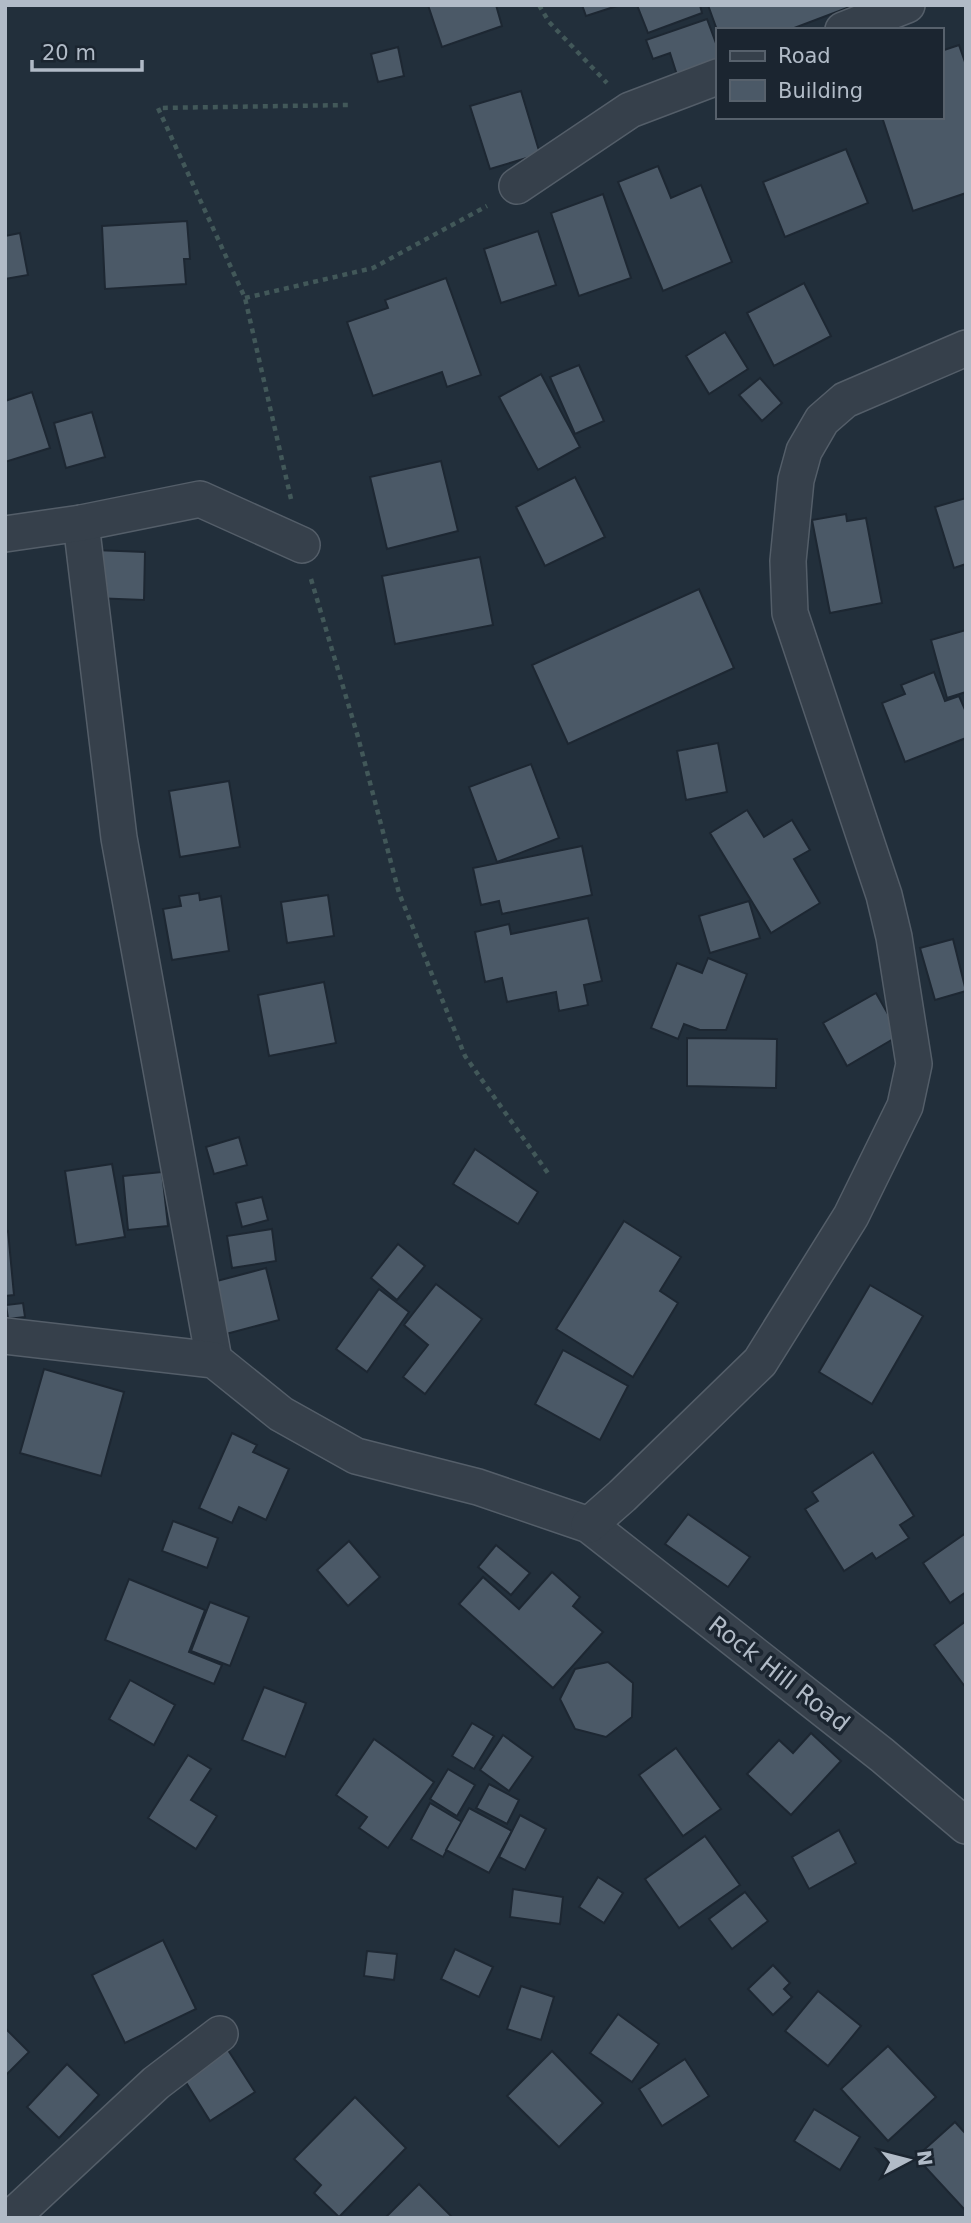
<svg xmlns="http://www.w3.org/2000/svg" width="971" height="2223" font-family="'DejaVu Sans',sans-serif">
  <rect width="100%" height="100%" fill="#222f3b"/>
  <!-- building -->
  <g fill="#4b5967" stroke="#1d2732" stroke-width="2">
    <path d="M428,5H496L502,26L442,47Z"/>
    <path d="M582,5H620L586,16Z"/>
    <path d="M637,5H700L702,13L648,33Z"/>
    <path d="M708,5H855L789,30H717Z"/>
    <path d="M707,19L717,46V60L677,75L670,53L653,59L646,40Z"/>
    <path d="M959,45L966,65V193L913,211L882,117H941V51Z"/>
    <path d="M398,47L404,76L378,82L371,54Z"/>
    <path d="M521,91L540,154L490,169L470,106Z"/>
    <path d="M846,149L868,203L785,237L763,182Z"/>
    <path d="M658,166L671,198L701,185L732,262L663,291L618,182Z"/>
    <path d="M603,194L631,278L579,296L551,213Z"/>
    <path d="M187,221L190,259H184L186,284L105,289L102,226Z"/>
    <path d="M538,231L556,285L501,303L484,249Z"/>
    <path d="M20,233L28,275L5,279V236Z"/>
    <path d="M446,278L481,375L447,387L442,372L373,396L347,322L388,308L385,300Z"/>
    <path d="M804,283L831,336L774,366L747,313Z"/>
    <path d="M725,332L748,369L709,394L686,356Z"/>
    <path d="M579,365L604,421L575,434L550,377Z"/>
    <path d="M541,374L580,447L538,470L499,397Z"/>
    <path d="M760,378L782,403L762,421L739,395Z"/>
    <path d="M32,392L50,448L5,462V401Z"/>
    <path d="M92,412L105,457L66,468L54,423Z"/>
    <path d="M441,461L458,531L387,549L370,477Z"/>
    <path d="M575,477L605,537L545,566L516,507Z"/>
    <path d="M966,498V564L954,568L935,507Z"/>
    <path d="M846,514L847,521L866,518L882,603L830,613L812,520Z"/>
    <path d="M94,550L145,552L144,600L93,598Z"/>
    <path d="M480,557L493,625L395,644L382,576Z"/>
    <path d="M699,589L734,668L568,744L532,665Z"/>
    <path d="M966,630V692L947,698L931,640Z"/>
    <path d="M934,672L945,701L959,696L966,712V738L905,762L882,703L905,694L901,685Z"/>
    <path d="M718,743L727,792L686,800L677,751Z"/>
    <path d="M531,764L559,838L497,862L469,787Z"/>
    <path d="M229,781L240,847L180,857L169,791Z"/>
    <path d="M747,810L764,837L792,820L810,850L794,859L820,903L771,933L710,833Z"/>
    <path d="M582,846L592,895L502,914L499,901L481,905L473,868Z"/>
    <path d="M199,893L200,900L221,896L229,951L172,960L163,909L181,906L179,896Z"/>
    <path d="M328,895L334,936L287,943L281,902Z"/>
    <path d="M749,901L760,938L710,953L699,916Z"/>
    <path d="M588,918L602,981L584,985L588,1005L559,1011L556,992L507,1002L502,978L485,982L475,932L509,924L511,934Z"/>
    <path d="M953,939L966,991L935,1000L920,948Z"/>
    <path d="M708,958L747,974L726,1030H700L684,1024L678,1039L651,1028L677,963L702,973Z"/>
    <path d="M324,982L336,1043L269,1056L258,995Z"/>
    <path d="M876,993L900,1035L847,1066L823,1023Z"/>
    <path d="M687,1038L777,1039L776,1088L687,1086Z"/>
    <path d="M239,1137L247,1165L214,1174L206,1147Z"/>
    <path d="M475,1149L538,1192L518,1224L453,1184Z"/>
    <path d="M112,1164L125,1237L76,1245L65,1171Z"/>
    <path d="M162,1172L168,1226L128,1230L123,1176Z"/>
    <path d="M262,1197L268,1220L242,1227L236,1203Z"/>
    <path d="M624,1221L681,1257L660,1291L678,1303L633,1377L556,1329Z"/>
    <path d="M272,1229L276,1261L232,1268L227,1236Z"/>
    <path d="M8,1231L14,1295L5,1296V1232Z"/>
    <path d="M398,1244L425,1266L397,1300L371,1278Z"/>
    <path d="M266,1268L279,1320L226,1334L213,1282Z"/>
    <path d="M436,1284L482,1319L425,1394L403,1377L428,1345L404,1325Z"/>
    <path d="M870,1285L923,1316L872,1404L819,1372Z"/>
    <path d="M379,1289L409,1312L367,1372L336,1349Z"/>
    <path d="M23,1303L25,1317L8,1319L6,1305Z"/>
    <path d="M563,1350L628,1386L600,1440L535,1404Z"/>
    <path d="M44,1369L124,1392L101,1476L20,1453Z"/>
    <path d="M232,1433L257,1445L253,1452L289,1469L266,1520L239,1507L232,1523L199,1508Z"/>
    <path d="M873,1452L914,1516L900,1525L909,1538L876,1559L872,1553L844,1571L805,1509L818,1501L812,1492Z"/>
    <path d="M688,1514L750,1557L728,1587L665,1544Z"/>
    <path d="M173,1521L218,1538L207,1568L162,1551Z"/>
    <path d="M966,1533V1592L950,1603L923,1563Z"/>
    <path d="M349,1541L380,1577L348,1606L317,1570Z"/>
    <path d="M496,1545L530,1573L511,1595L478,1567Z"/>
    <path d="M552,1572L580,1597L573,1606L603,1632L553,1688L459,1604L483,1577L519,1609Z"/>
    <path d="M129,1579L205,1610L189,1652L222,1665L214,1684L105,1640Z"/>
    <path d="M210,1602L249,1617L230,1666L191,1651Z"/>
    <path d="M966,1621V1688L934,1645Z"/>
    <path d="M608,1662L633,1683L632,1717L606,1737L575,1729L560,1699L575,1669Z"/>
    <path d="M130,1680L175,1705L154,1745L109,1719Z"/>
    <path d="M264,1687L306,1703L285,1757L242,1740Z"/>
    <path d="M472,1723L494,1736L474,1769L452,1756Z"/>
    <path d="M811,1733L841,1761L791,1815L747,1774L779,1740L793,1753Z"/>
    <path d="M503,1735L533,1757L509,1791L480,1770Z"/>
    <path d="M374,1739L434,1782L388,1848L359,1828L367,1817L336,1795Z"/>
    <path d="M676,1748L721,1809L683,1836L639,1775Z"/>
    <path d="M188,1755L211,1769L191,1800L217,1816L196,1849L148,1818Z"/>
    <path d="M448,1769L475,1785L457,1816L430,1799Z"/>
    <path d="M489,1784L519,1800L507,1824L476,1808Z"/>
    <path d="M430,1803L462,1822L443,1857L411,1839Z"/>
    <path d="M469,1808L512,1831L489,1873L446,1850Z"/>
    <path d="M520,1815L546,1829L525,1870L499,1857Z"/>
    <path d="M839,1830L856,1863L809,1889L792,1857Z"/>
    <path d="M705,1836L740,1885L679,1928L645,1879Z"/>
    <path d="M598,1877L623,1893L604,1923L579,1907Z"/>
    <path d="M513,1889L563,1897L560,1924L510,1917Z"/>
    <path d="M745,1892L768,1921L732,1949L709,1919Z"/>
    <path d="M163,1940L196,2009L125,2043L92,1975Z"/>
    <path d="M455,1949L493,1967L479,1997L441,1979Z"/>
    <path d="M367,1951L397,1954L394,1980L364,1976Z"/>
    <path d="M773,1965L790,1983L784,1989L792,1997L773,2015L748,1989Z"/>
    <path d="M521,1986L554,1997L541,2040L507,2029Z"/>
    <path d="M818,1991L861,2026L828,2066L785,2031Z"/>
    <path d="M618,2014L659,2044L632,2082L590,2053Z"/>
    <path d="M5,2028L29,2052L5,2076Z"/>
    <path d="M888,2046L936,2097L888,2141L841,2089Z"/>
    <path d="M226,2047L255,2092L210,2121L182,2076Z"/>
    <path d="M552,2051L603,2103L559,2147L507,2096Z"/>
    <path d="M685,2059L709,2096L662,2126L639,2089Z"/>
    <path d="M67,2064L99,2095L59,2138L27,2107Z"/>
    <path d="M355,2097L406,2148L339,2217L314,2193L321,2185L294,2159Z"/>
    <path d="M814,2109L860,2137L840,2170L794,2141Z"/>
    <path d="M955,2122L966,2134V2207L964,2209L916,2157Z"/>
    <path d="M419,2184L453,2218H385Z"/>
  </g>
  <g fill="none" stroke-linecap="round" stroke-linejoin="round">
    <defs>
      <g id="minor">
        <path d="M843,30L907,5"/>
        <path d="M517,186L630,110L717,77"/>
        <path d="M81,523L119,838L214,1360"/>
        <path d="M5,534L81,523L200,499L302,545"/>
        <path d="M5,1336L214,1360L281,1414L356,1456L478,1487L589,1525L882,1755L966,1826"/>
        <path d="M589,1525L622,1496L760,1362L851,1216L905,1106L914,1064L894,937L884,895L790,613L788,561L796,480L804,451L822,420L845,400L966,348"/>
        <path d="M11,2218L156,2083L220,2034"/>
      </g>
    </defs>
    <!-- minor casing -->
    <use href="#minor" stroke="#545e69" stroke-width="38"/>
    <!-- path -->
    <g stroke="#425859" stroke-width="4.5" stroke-dasharray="5 5" stroke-linecap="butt">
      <path d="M539,5L549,22L607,83"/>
      <path d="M245,298L373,268L487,206"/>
      <path d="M291,499L245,298L158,108L348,105"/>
      <path d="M311,579L358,737L399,893L465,1056L550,1176"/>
    </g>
    <!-- minor -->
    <use href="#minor" stroke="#36404b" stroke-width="35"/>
  </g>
  <g text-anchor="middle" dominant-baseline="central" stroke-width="7" stroke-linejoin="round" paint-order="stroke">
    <!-- street labels -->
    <g font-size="24" fill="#b1bbc7" stroke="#1b2530">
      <text transform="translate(779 1674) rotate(38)">Rock Hill Road</text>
    </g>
  </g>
  <!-- border -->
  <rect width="971" height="2223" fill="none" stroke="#b1bbc7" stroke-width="14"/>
  <!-- legend -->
  <rect x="716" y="28" width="228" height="91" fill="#1b2530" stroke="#57616c" stroke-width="2"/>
  <rect x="730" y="51" width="35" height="10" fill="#36404b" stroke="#57616c" stroke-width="2"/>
  <text x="778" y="63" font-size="21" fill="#b1bbc7">Road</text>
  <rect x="730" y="80" width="35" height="21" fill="#4b5967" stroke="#57616c" stroke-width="2"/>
  <text x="778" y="98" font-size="21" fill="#b1bbc7">Building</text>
  <!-- north arrow -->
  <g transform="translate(908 2160) rotate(83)" stroke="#1b2530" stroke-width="5" paint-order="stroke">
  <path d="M0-5L12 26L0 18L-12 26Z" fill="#b1bbc7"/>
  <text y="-10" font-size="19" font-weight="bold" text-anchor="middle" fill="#b1bbc7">N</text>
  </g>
  <!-- scale -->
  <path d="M32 60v10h110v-10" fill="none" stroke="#b1bbc7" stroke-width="3.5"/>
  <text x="42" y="60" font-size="21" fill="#b1bbc7" stroke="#1b2530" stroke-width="5" paint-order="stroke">20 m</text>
</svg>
